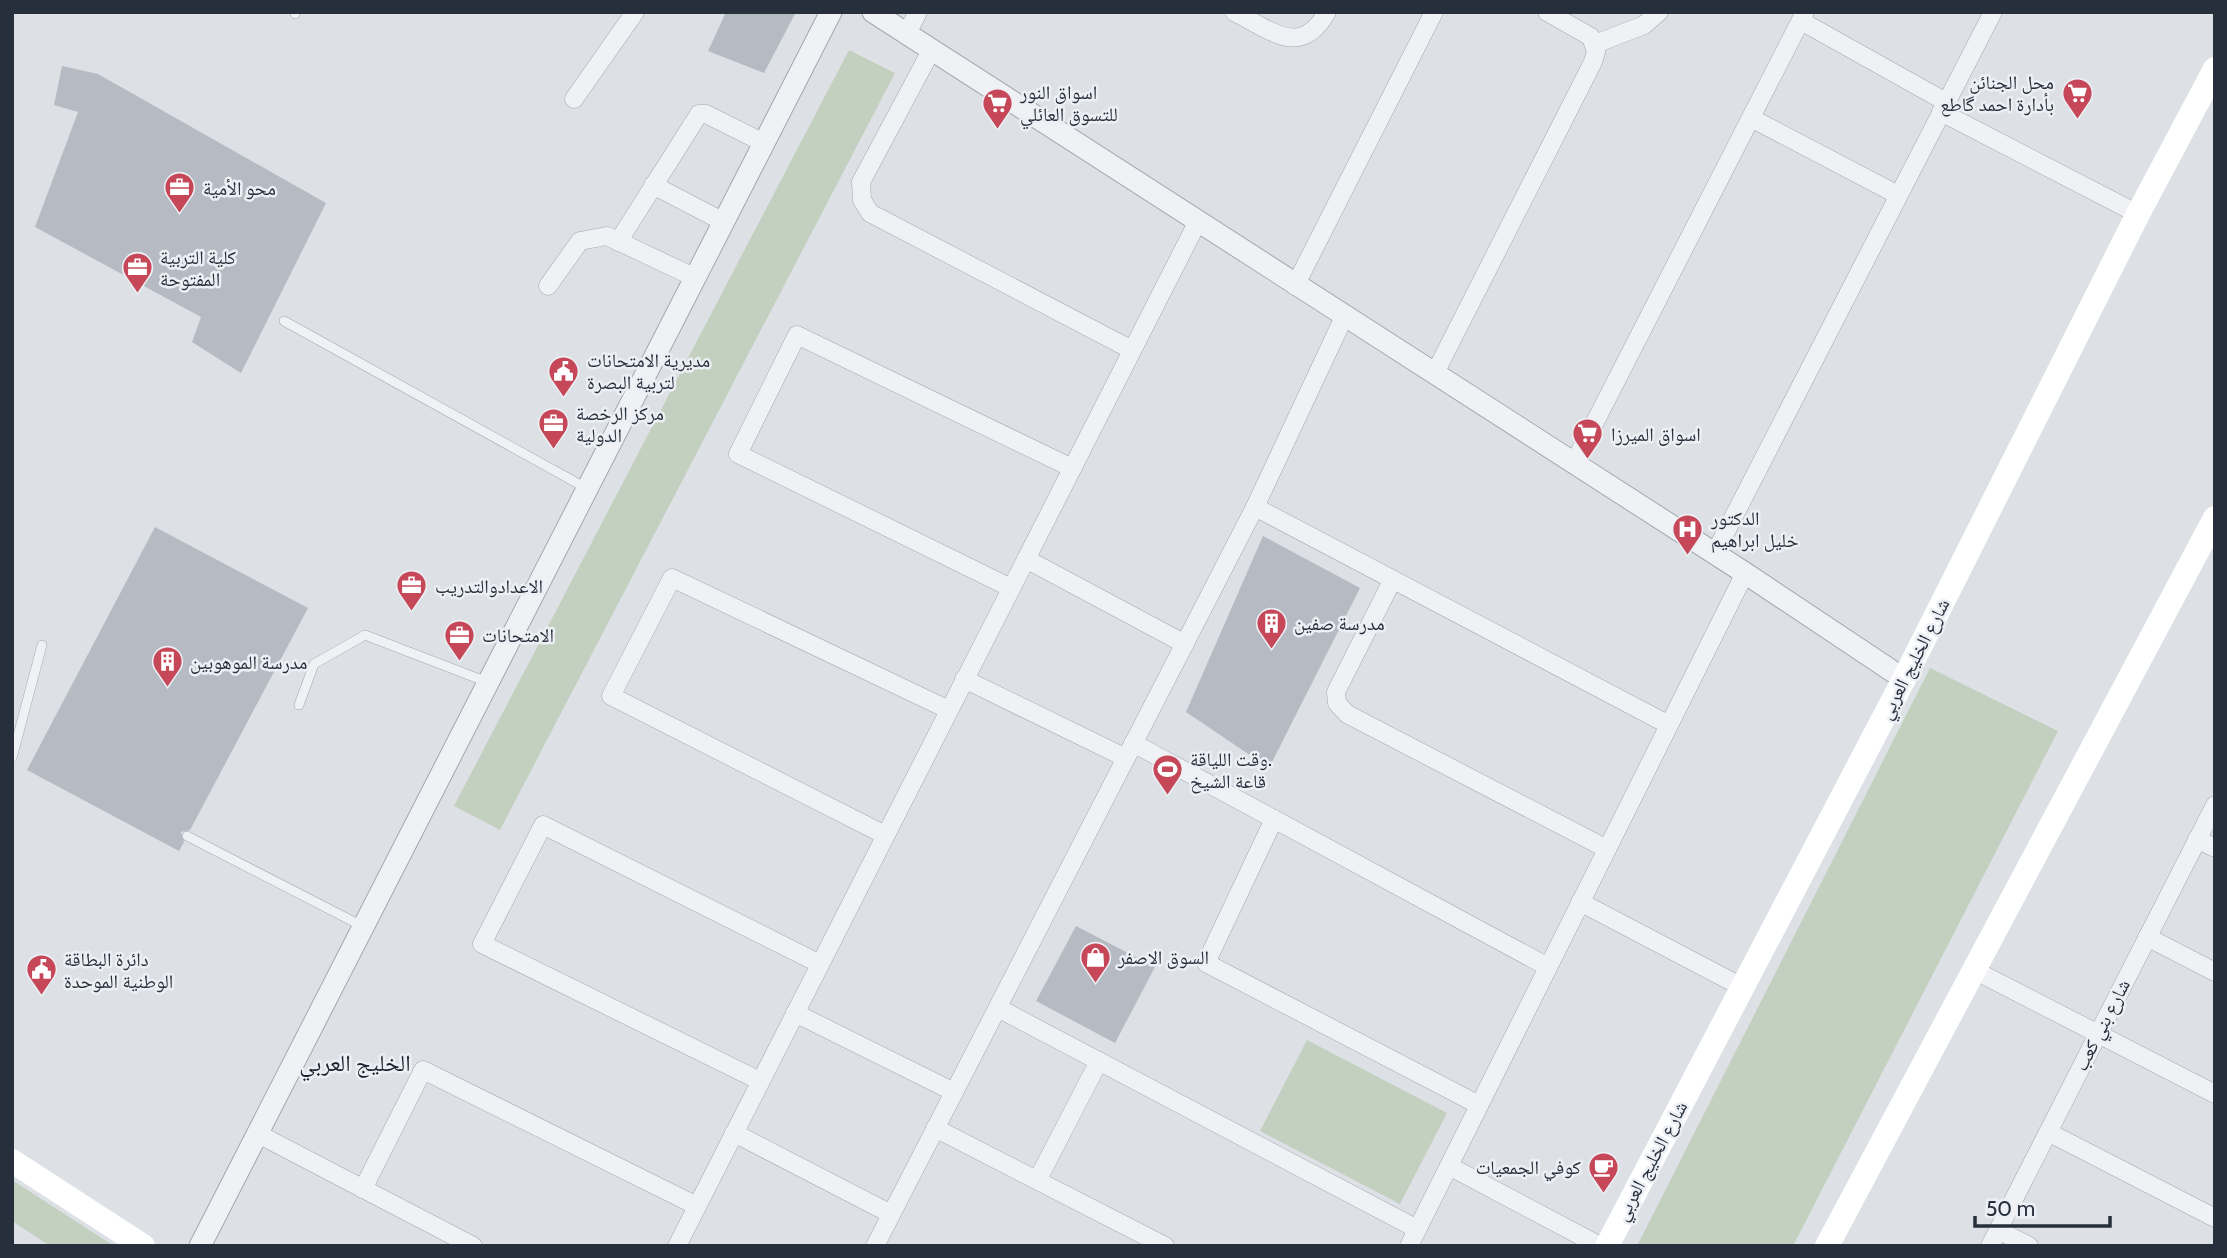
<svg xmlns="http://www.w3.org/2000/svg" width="2227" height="1258" font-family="Cabin,'Noto Naskh Arabic',sans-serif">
  <rect width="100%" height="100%" fill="#dde1e6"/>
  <!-- green -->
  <g fill="#c3d0bf">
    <path d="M849,50L895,73L500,830L454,806Z"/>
    <path d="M1930,668L2058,731L1793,1246H1637Z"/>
    <path d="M1307,1040L1447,1113L1400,1204L1260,1131Z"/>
    <path d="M12,1180L114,1246H50L12,1221Z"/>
  </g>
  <!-- building -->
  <g fill="#b5bac3">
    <path d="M726,12H796L764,73L708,51Z"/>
    <path d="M62,66L98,74L326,203L241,373L192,342L201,317L35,227L78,112L54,105Z"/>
    <path d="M155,527L308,608L190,830L181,832L184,842L179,851L27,770Z"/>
    <path d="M1263,536L1360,588L1269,768L1186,712Z"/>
    <path d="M1076,926L1155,967L1115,1043L1036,1001Z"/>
  </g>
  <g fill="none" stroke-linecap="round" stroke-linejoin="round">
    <defs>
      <g id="service">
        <path d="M295,14L296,12"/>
        <path d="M284,321L586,488"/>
        <path d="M299,705L314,664L365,635L487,682"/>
        <path d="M12,758L42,645"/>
        <path d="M187,836L362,926"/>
      </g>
      <g id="minor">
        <path d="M1234,12C1271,30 1301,59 1327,12"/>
        <path d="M1801,21L1946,102"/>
        <path d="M906,35L918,12"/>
        <path d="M1595,44L1644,25L1659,12"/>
        <path d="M932,49L861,182L862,200L870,213L1132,350"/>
        <path d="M574,99L635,12"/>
        <path d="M1941,112L2138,214"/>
        <path d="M1751,118L1898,195"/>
        <path d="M653,185L724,222"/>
        <path d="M618,242L699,114H706L764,143"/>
        <path d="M548,286L580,241L607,236L696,278"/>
        <path d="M1295,286L1434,12"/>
        <path d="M1435,373L1593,62L1596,52L1591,37L1547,12"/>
        <path d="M1574,463L1805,12"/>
        <path d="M1255,507L1669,725"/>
        <path d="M1715,553L1993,12"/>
        <path d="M1026,559L1185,644"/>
        <path d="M1392,581L1336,692L1337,703L1347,714L1607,849"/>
        <path d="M1011,588L738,454L797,335L1072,468"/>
        <path d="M964,679L1126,758"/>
        <path d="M1133,743L1548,967"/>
        <path d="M1274,819L1206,963L1479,1105"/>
        <path d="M885,835L611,696L672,578L949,710"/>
        <path d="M2197,839L2215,848"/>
        <path d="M1580,902L1742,987"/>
        <path d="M2147,937L2215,972"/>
        <path d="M1974,970L2215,1094"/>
        <path d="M998,1008L1417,1229"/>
        <path d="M795,1013L954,1092"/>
        <path d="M760,1081L482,944L543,825L820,964"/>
        <path d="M935,1128L1165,1246"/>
        <path d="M2048,1132L2215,1218"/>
        <path d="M734,1133L891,1214"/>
        <path d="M258,1134L473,1246"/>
        <path d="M1449,1166L1600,1246"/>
        <path d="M1038,1179L1099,1061"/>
        <path d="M363,1189L423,1070L697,1206"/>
        <path d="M1998,1230L2029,1246"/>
        <path d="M677,1246L1198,221"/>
        <path d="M875,1246L1255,507L1345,315"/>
        <path d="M1409,1246L1745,573"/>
        <path d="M1990,1246L2215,805"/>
      </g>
      <g id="tertiary">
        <path d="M873,12L1745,573L1904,679"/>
        <path d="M200,1246L831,12"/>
      </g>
    </defs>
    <!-- service casing -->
    <use href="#service" stroke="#a3a8b0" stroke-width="10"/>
    <!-- minor casing -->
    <use href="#minor" stroke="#a3a8b0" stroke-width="19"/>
    <!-- tertiary casing -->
    <use href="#tertiary" stroke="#a3a8b0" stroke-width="23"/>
    <!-- service -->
    <use href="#service" stroke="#f0f1f5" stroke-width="9"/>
    <!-- minor -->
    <use href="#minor" stroke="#f0f1f5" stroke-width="18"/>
    <!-- tertiary -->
    <use href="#tertiary" stroke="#f0f1f5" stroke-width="21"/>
    <!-- secondary -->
    <g stroke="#fff" stroke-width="24">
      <path d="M12,1161L143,1246"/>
      <path d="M1607,1246L1904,679L2138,214L2215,69"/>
      <path d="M1827,1246L2215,518"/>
    </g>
  </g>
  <!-- icons -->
  <defs>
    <symbol id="supermarket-pin" viewBox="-11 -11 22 30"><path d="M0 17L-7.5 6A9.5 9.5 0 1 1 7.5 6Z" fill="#c64858" stroke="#eceff4"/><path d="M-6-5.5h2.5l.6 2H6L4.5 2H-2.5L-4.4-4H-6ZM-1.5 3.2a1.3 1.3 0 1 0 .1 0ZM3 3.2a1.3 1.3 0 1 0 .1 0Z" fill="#fff"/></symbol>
    <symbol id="office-pin" viewBox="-11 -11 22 30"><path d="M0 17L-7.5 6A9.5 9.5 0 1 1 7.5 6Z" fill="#c64858" stroke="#eceff4"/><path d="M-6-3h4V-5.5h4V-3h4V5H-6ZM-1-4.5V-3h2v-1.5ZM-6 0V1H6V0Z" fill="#fff"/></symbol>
    <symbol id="civic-pin" viewBox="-11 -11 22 30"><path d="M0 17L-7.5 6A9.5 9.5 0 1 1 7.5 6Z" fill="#c64858" stroke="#eceff4"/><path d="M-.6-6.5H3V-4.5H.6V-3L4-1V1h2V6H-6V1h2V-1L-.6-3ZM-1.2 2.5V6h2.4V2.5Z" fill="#fff"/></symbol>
    <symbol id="hospital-pin" viewBox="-11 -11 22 30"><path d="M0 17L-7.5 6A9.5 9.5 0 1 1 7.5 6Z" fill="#c64858" stroke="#eceff4"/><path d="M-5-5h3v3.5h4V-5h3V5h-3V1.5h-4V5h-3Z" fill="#fff"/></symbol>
    <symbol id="building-pin" viewBox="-11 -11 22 30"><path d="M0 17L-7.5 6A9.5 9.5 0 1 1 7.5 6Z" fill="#c64858" stroke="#eceff4"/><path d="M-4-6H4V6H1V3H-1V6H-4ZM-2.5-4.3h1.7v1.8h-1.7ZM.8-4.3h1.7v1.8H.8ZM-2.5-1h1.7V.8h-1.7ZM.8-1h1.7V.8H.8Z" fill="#fff"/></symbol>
    <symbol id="stadium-pin" viewBox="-11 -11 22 30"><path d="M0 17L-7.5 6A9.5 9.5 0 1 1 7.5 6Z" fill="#c64858" stroke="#eceff4"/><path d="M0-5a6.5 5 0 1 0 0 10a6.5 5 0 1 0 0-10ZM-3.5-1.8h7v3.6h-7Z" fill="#fff"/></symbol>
    <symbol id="shop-pin" viewBox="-11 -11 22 30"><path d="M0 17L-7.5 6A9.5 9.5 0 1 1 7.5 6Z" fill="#c64858" stroke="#eceff4"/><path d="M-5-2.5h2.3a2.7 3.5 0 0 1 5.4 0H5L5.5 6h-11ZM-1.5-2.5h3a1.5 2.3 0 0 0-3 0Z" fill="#fff"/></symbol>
    <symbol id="cafe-pin" viewBox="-11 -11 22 30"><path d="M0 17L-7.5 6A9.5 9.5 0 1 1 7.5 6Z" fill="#c64858" stroke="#eceff4"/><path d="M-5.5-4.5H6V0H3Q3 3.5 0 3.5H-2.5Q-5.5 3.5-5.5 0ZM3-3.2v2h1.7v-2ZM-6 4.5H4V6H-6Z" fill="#fff"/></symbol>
  </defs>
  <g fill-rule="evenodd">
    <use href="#supermarket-pin" x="2060" y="76" width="35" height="47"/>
    <use href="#supermarket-pin" x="980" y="86" width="35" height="47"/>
    <use href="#office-pin" x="162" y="170" width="35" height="47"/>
    <use href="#office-pin" x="120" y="250" width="35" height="47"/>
    <use href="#civic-pin" x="546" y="354" width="35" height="47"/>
    <use href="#office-pin" x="536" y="406" width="35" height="47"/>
    <use href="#supermarket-pin" x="1570" y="416" width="35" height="47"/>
    <use href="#hospital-pin" x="1670" y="512" width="35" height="47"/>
    <use href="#office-pin" x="394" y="568" width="35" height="47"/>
    <use href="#building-pin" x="1254" y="606" width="35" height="47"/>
    <use href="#office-pin" x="442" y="618" width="35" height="47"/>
    <use href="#building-pin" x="150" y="644" width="35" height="47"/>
    <use href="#stadium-pin" x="1150" y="752" width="35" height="47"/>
    <use href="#shop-pin" x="1078" y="940" width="35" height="47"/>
    <use href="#civic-pin" x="24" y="952" width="35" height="47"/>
    <use href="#cafe-pin" x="1586" y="1150" width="35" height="47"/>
  </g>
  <g text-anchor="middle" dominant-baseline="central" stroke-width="5" stroke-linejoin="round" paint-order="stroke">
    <!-- poi labels -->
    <g font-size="19" fill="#282f3c" stroke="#eceff4" text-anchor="start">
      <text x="2054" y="82" text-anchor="end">محل الجنائن<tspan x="2054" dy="22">بأدارة احمد گاطع</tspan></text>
      <text x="1020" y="92">اسواق النور<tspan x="1020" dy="22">للتسوق العائلي</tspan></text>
      <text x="203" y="188">محو الأمية</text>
      <text x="160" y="257">كلية التربية<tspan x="160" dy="22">المفتوحة</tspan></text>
      <text x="587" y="360">مديرية الامتحانات<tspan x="587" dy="22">لتربية البصرة</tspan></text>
      <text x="576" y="413">مركز الرخصة<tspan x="576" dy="22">الدولية</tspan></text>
      <text x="1611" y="434">اسواق الميرزا</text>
      <text x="1711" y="518">الدكتور<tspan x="1711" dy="22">خليل ابراهيم</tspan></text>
      <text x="435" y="586">الاعدادوالتدريب</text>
      <text x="1294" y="623">مدرسة صفين</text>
      <text x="482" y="635">الامتحانات</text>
      <text x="190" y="662">مدرسة الموهوبين</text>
      <text x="1190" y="759">وقت اللياقة.<tspan x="1190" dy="22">قاعة الشيخ</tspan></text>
      <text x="1118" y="957">السوق الاصفر</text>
      <text x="64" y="959">دائرة البطاقة<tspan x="64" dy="22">الوطنية الموحدة</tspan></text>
      <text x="1581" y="1167" text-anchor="end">كوفي الجمعيات</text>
    </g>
    <!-- street labels -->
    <g font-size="19" fill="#282f3c" stroke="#eceff4">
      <text transform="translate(1914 659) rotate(-63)">شارع الخليج العربي</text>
      <text transform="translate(2102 1025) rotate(-63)">شارع بني كعب</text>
      <text transform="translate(1651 1161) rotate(-62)">شارع الخليج العربي</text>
    </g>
    <!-- quarter labels -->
    <g font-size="23" fill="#1a202d" stroke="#eceff4">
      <text x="355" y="1063">الخليج العربي</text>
    </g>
  </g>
  <!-- border -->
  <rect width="2227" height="1258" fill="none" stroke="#282f3c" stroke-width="28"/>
  <!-- scale -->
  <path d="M1975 1216v10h135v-10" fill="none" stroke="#282f3c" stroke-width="3.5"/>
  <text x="1986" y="1216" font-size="21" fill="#282f3c" stroke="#eceff4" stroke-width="5" paint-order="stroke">50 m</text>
</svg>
